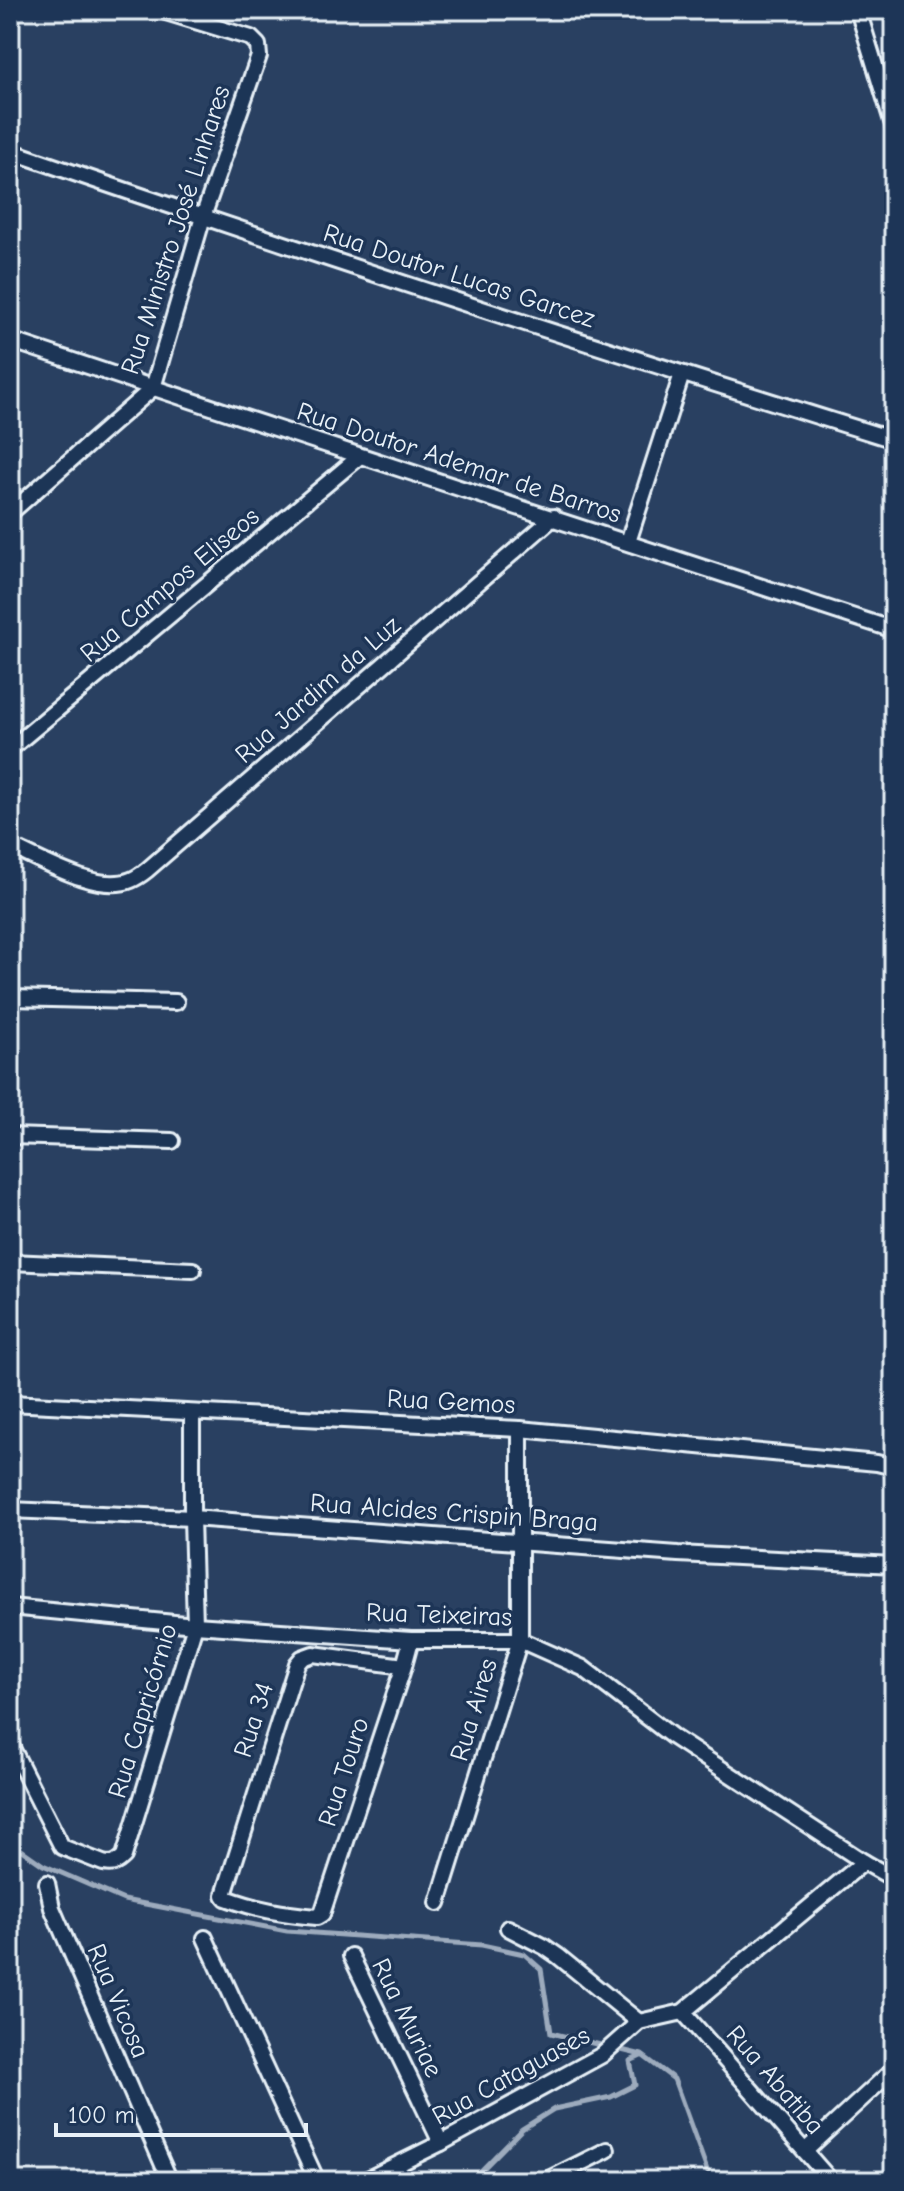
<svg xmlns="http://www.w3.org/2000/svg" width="904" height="2191" font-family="'Comic Neue',sans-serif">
  <rect width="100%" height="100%" fill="#294061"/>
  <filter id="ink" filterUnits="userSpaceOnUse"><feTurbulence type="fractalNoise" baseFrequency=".0125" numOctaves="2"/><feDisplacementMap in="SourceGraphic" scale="16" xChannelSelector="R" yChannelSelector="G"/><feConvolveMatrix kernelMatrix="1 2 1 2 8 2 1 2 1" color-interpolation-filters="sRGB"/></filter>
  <g filter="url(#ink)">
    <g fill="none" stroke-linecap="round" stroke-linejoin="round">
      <!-- stream -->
      <g stroke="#9dabbd" stroke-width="5">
        <path d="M10,1842L43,1865L124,1900L287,1931L482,1945L524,1954L541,1969L551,2033L642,2055L674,2079L711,2181"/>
        <path d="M471,2181L522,2129L554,2109L611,2097L635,2085L630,2061L641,2056"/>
      </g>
      <defs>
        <g id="minor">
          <path d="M858,10L894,128"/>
          <path d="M10,151C303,252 598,348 894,440"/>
          <path d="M10,340C304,439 600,533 894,630"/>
          <path d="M10,513L153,388L203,217L259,56L258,45L251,38L159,10"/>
          <path d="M628,542L682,374"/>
          <path d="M10,749L359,457"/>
          <path d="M10,846C41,860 98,894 131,880C136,878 142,874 147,870L554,517"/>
          <path d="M10,998L176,1002"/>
          <path d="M10,1136L172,1141"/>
          <path d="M10,1262L193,1270"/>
          <path d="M10,1403L520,1429L877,1463L889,1466L894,1475"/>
          <path d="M10,1510L192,1518L678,1554L894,1565"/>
          <path d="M10,1607L195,1625L411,1640H520L583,1668L673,1737L864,1862L894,1879"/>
          <path d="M404,1666L313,1654L302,1658L297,1664L224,1895L226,1898C259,1910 282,1914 317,1917L322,1914L404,1666L411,1640"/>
          <path d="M10,1744L62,1847L103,1863C113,1865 117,1863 124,1856L195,1625L192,1518V1413"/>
          <path d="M47,1883L52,1908L170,2181"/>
          <path d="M438,1903L520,1640V1429"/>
          <path d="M508,1928L545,1947L558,1956L639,2022"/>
          <path d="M205,1938L317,2181"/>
          <path d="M351,1956L441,2143"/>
          <path d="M683,2012L831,2181"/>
          <path d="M805,2151L894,2069"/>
          <path d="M364,2181L441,2143L602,2055L639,2022L683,2012L864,1862"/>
          <path d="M545,2181L607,2150"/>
        </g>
      </defs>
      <!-- minor casing -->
      <use href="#minor" stroke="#e8f1f8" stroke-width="20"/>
      <!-- minor -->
      <use href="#minor" stroke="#1d3557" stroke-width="14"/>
    </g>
  </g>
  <g text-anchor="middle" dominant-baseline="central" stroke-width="7" stroke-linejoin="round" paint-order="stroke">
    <!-- street labels -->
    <g font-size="26" fill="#e8f1f8" stroke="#1d3557">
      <text transform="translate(176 230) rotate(-72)">Rua Ministro José Linhares</text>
      <text transform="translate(459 276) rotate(18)">Rua Doutor Lucas Garcez</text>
      <text transform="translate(459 463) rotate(18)">Rua Doutor Ademar de Barros</text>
      <text transform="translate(170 585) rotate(-40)">Rua Campos Eliseos</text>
      <text transform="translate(318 690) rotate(-41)">Rua Jardim da Luz</text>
      <text transform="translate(451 1402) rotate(3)">Rua Gemos</text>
      <text transform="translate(454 1513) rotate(4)">Rua Alcides Crispin Braga</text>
      <text transform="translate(439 1615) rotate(2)">Rua Teixeiras</text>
      <text transform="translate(474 1710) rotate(-73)">Rua Aires</text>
      <text transform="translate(143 1711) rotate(-73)">Rua Capricórnio</text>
      <text transform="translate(254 1720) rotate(-72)">Rua 34</text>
      <text transform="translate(344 1772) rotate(-72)">Rua Touro</text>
      <text transform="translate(118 2001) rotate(67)">Rua Vicosa</text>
      <text transform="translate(407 2018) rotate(64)">Rua Muriae</text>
      <text transform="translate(511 2076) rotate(-29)">Rua Cataguases</text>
      <text transform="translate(775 2080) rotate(49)">Rua Abatiba</text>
    </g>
  </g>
  <!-- margin -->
  <rect width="904" height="2191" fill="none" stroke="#1d3557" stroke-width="40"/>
  <rect x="20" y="20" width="864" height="2151" fill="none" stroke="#e8f1f8" stroke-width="3" filter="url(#ink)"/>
  <!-- scale -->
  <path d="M56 2123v12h250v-12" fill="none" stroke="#e8f1f8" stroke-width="4"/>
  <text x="68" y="2123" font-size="24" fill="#e8f1f8" stroke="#1d3557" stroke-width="6" paint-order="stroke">100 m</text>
</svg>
